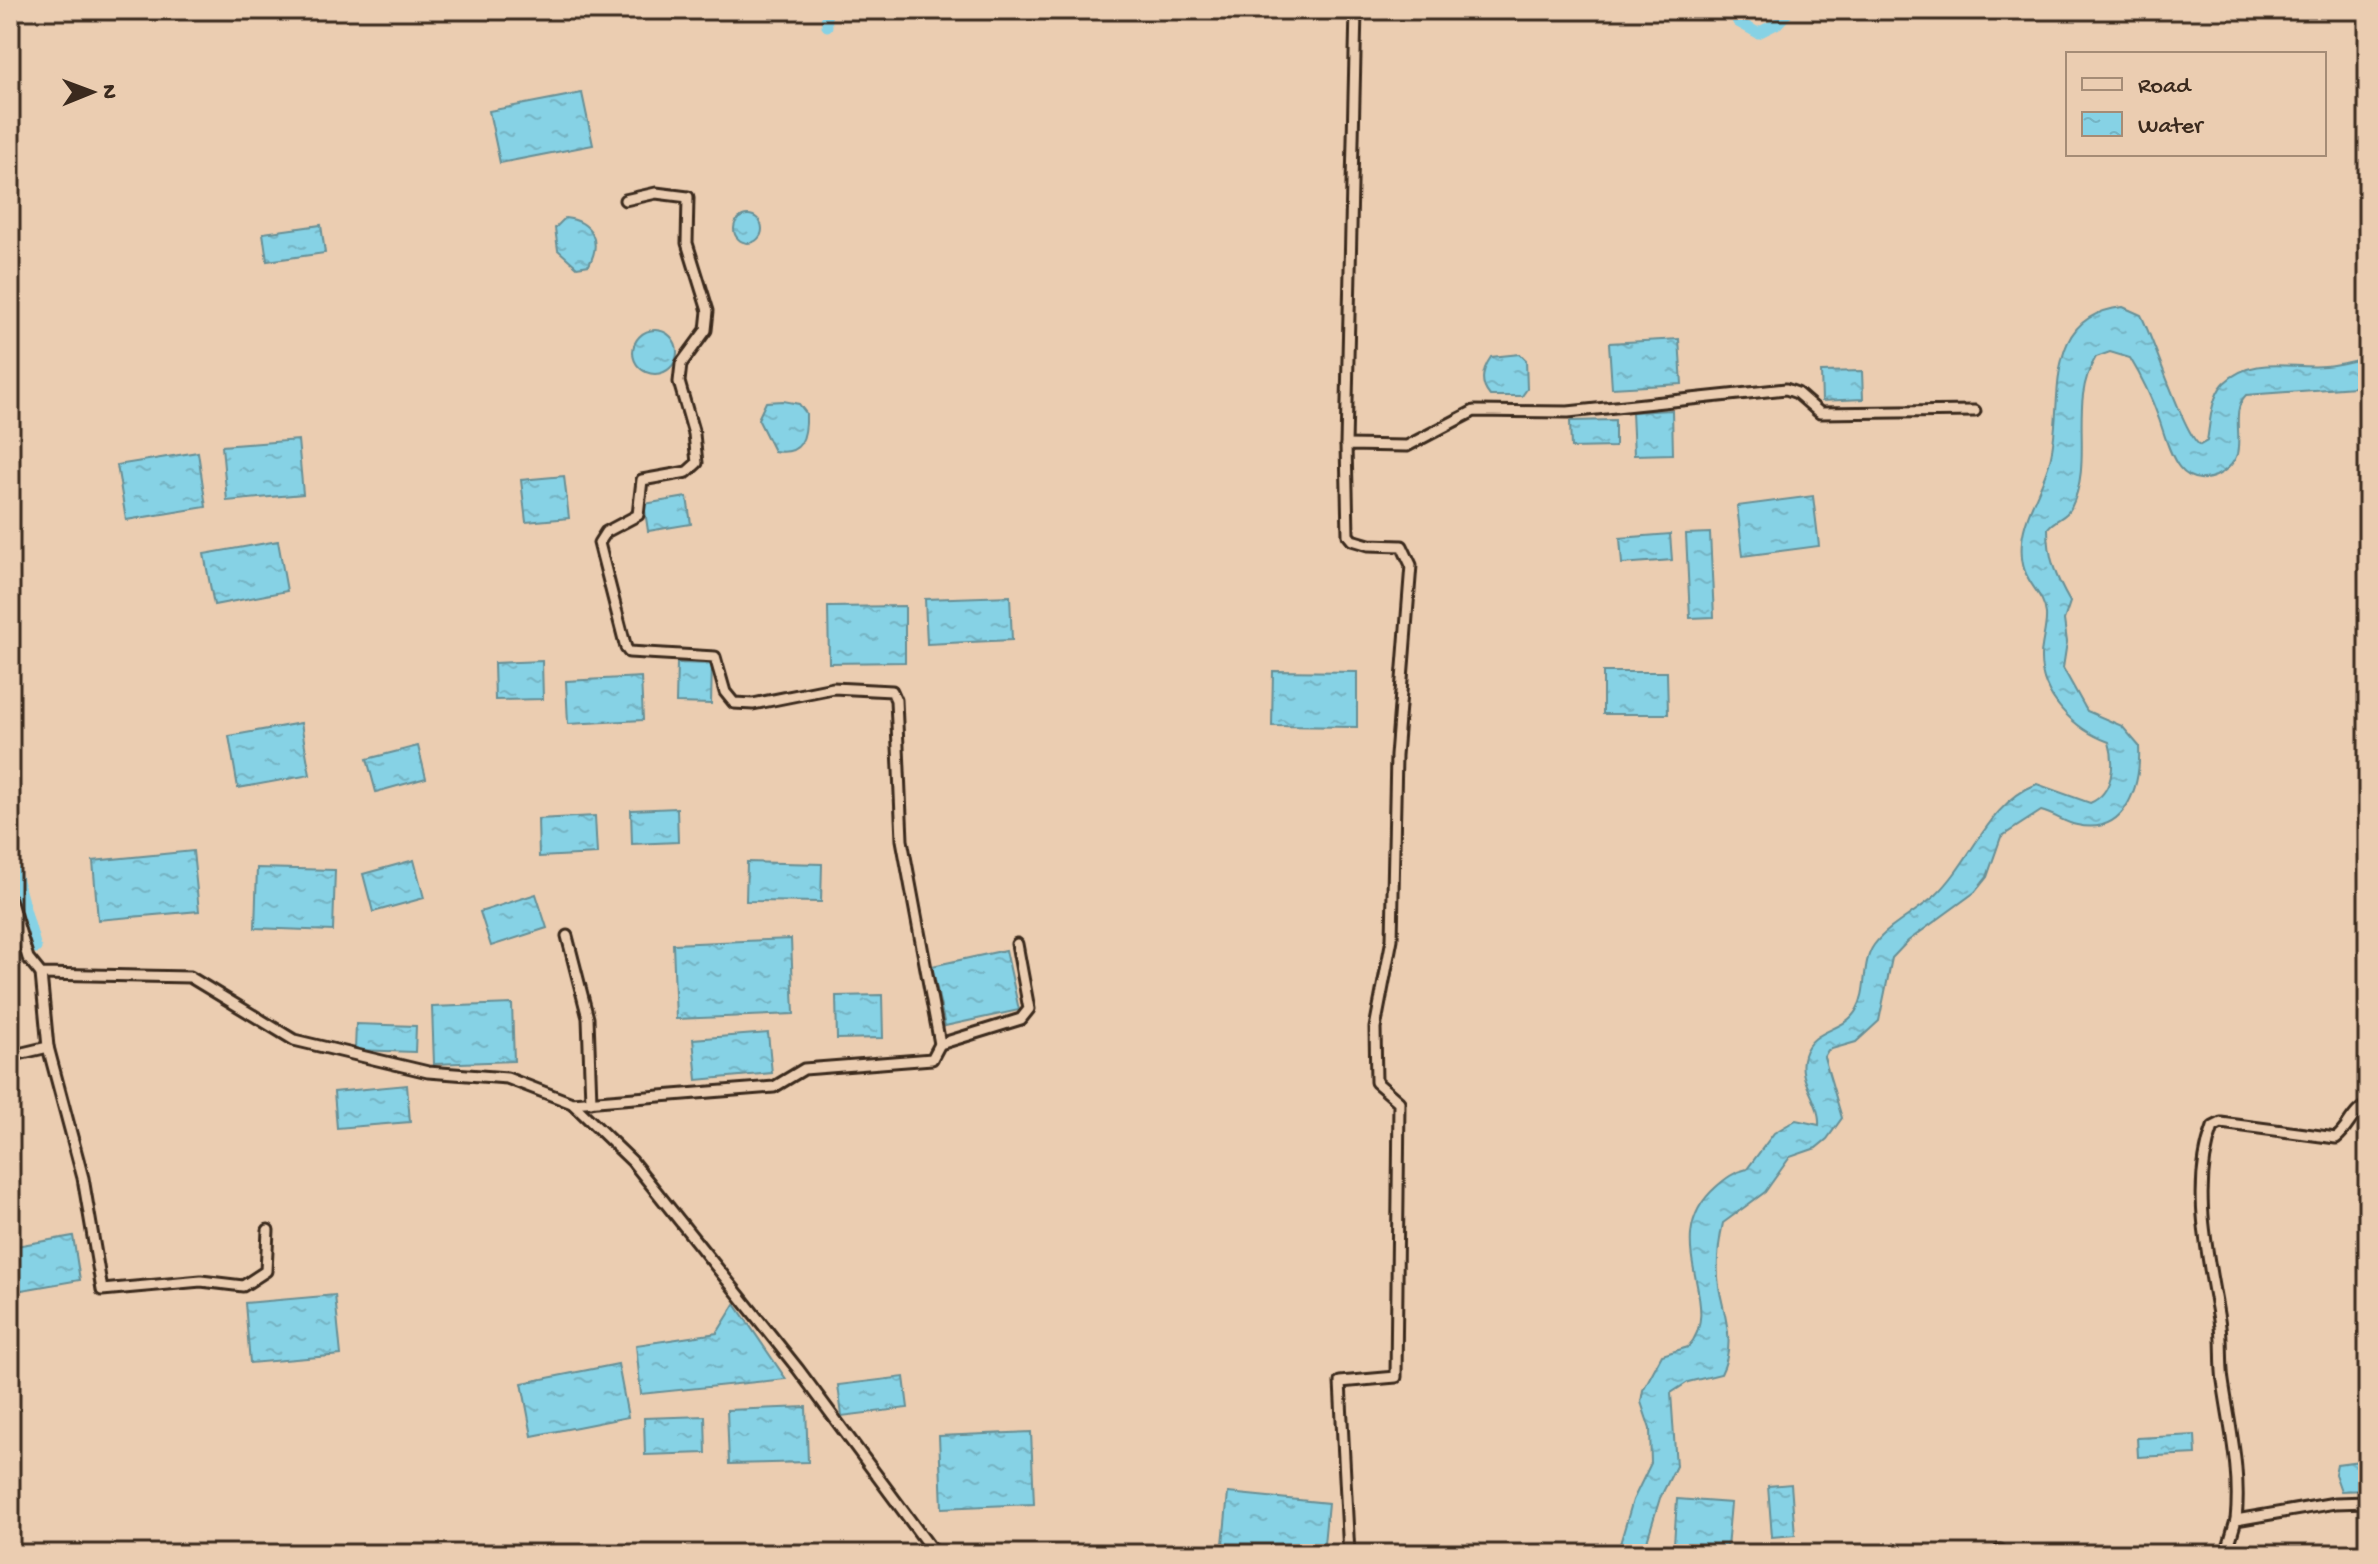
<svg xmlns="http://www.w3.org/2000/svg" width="2378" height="1564" font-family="'Gochi Hand',sans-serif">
  <defs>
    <pattern id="water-ripples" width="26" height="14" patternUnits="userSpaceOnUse" patternTransform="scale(2)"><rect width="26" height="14" fill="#86d2e5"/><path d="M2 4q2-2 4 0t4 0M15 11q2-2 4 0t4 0" fill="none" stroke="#75b4c4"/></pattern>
  </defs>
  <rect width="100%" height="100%" fill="#ebcdb1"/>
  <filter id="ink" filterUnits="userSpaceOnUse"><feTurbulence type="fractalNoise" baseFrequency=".0125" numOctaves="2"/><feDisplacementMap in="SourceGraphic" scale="16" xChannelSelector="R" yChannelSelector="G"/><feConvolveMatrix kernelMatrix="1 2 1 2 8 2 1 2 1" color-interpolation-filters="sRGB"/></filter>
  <g filter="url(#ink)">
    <!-- water -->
    <g fill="url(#water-ripples)" stroke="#688f95" stroke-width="2">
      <path d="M582,93L593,145L500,163L489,111Z"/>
      <circle cx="748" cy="229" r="14"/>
      <path d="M565,218C592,221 602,241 589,265L577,267L558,250L555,228Z"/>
      <path d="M321,225L325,253L267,261L263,233Z"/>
      <path d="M2123,307L2141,315C2153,338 2185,437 2200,445L2207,441C2210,423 2211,397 2224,383C2252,355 2292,369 2325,366C2340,365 2354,360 2368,358V386L2246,395C2231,410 2242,435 2237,454C2234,464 2225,472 2216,476C2177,492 2168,444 2159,419C2152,399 2141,376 2130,358L2110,352L2096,357C2067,403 2095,460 2071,508C2066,518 2055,519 2048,528C2048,557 2055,576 2070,602L2064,620L2067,642L2063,668L2087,711L2122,726L2139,746C2141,785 2127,836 2077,825C2065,823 2054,814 2041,811L2001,837L1987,877L1975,892L1908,941L1892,958L1879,1021L1856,1042L1828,1050L1824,1057L1842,1118L1827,1139L1816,1148L1790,1157L1765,1192L1723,1223C1718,1245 1716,1265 1719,1287C1725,1319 1736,1344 1721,1374L1688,1382L1671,1393L1676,1466L1660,1498L1643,1554H1617L1633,1500L1651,1463L1650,1429L1641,1402L1643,1390L1662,1355L1688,1347C1727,1304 1656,1240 1716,1187C1726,1178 1734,1172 1747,1169L1774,1133L1796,1120L1819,1125C1821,1101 1796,1080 1804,1055C1813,1027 1844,1033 1857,1009C1868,990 1861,963 1874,945C1889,925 1917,912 1936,895C1972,861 1988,803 2037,784L2090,803C2114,793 2115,763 2109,742C2075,730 2040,696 2041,657C2041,643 2047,628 2046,614C2043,587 2018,585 2022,541C2025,512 2043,488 2050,460C2065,403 2039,316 2123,307Z"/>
      <circle cx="655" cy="352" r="22"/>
      <path d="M1679,339L1682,384L1612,388L1609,343Z"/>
      <path d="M1520,354L1526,360L1527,389L1522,396H1490C1479,383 1482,370 1491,357Z"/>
      <path d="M1862,371L1863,399L1822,401L1821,372Z"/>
      <path d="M783,401L799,404L806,413C807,438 802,456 774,451L758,419L766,402Z"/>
      <path d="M1672,410L1673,454L1634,455L1632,412Z"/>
      <path d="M1615,420V447L1571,448L1570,421Z"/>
      <path d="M298,440L303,494L227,501L222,446Z"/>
      <path d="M198,452L206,507L126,520L117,465Z"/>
      <path d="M564,476L569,518L526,522L521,480Z"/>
      <path d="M1813,496L1819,546L1743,556L1737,506Z"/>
      <path d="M687,497L691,524L648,531L644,504Z"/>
      <path d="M1710,533L1714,617L1690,618L1686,534Z"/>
      <path d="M1670,534L1672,560L1622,564L1620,538Z"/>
      <path d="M278,541L287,591L214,605L204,554Z"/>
      <path d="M1010,596L1012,640L927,644L925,599Z"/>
      <path d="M905,606V662L829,663L828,607Z"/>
      <path d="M542,661L543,699L495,700L494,663Z"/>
      <path d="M677,663L712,664L711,704L676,703Z"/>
      <path d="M1273,671L1357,672V727L1272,726Z"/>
      <path d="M1603,672H1667L1668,714H1603Z"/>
      <path d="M641,677L643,720L568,724L566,681Z"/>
      <path d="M301,723L310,775L238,788L229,736Z"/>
      <path d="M418,746L426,778L376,792L367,759Z"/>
      <path d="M677,808L678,842L632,844L631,810Z"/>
      <path d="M595,816L597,854L539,857L538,819Z"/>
      <path d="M193,851L199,911L98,920L93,861Z"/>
      <path d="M414,860L424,898L373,912L363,874Z"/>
      <path d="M747,862L822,864L821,902L746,901Z"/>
      <path d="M257,868L335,870L333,931L255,928Z"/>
      <path d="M536,894L547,928L491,946L480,912Z"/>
      <path d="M791,939L794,1014L676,1019L673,944Z"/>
      <path d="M1006,950L1019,1010L945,1026L932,966Z"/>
      <path d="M882,995L883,1038L837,1039L836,996Z"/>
      <path d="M512,1004L514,1061L434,1064L432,1007Z"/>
      <path d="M356,1024L416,1026L415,1052L355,1050Z"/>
      <path d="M768,1033L772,1073L697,1080L693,1039Z"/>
      <path d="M407,1085L410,1122L337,1128L334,1092Z"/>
      <path d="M73,1236L80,1280L10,1292V1247Z"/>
      <path d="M335,1295L341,1355L250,1363L245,1303Z"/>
      <path d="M735,1304L786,1379L641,1394L636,1345L717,1333Z"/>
      <path d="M618,1364L628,1417L532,1436L522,1383Z"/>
      <path d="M904,1377L908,1408L842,1416L838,1385Z"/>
      <path d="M806,1407L808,1462L729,1464L727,1410Z"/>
      <path d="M705,1416L706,1453L645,1455L644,1418Z"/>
      <path d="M1031,1432L1034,1504L942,1508L939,1436Z"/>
      <path d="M2195,1435L2196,1454L2138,1457L2137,1438Z"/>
      <path d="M2368,1460V1490L2341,1491L2335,1474L2337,1464Z"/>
      <path d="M1791,1484L1795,1535L1772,1537L1768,1486Z"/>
      <path d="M1228,1493L1328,1503L1323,1554H1222Z"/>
      <path d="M1677,1499L1731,1503L1727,1548L1674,1544Z"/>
    </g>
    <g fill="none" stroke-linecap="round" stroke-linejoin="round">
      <!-- canal -->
      <g stroke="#86d2e5" stroke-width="11">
        <path d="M826,10L827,26"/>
        <path d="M1733,10L1738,22L1758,33L1778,23L1790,10"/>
        <path d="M10,856L36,948"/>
      </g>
      <defs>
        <g id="minor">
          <path d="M625,200L656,193L688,197L687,243L708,311L706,330L681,364L679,382L694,434L697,463L687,472L642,480L638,515L606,532L599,543L626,648L629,652L715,657L725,692L734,703L753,704L833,688L892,691L896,700L902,840L940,1044"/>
          <path d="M1346,445L1356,10"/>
          <path d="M10,899L28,958L41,974L190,977L294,1040L428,1072L507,1078L572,1103L632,1161L798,1369L935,1554"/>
          <path d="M567,936L588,1018L591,1102"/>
          <path d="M48,1047L83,1178L102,1290L201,1281L243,1286L266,1271L268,1230"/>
          <path d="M10,1056L48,1047L41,974"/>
          <path d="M572,1103L774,1087L804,1069L932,1059L940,1044L1021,1019L1029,1009L1017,944"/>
          <path d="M2236,1520C2241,1472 2230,1429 2223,1381C2220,1361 2223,1340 2219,1320C2209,1259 2190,1188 2213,1127L2221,1123L2336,1138C2349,1128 2353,1110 2368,1105"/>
          <path d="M2000,1550V1554"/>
          <path d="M1349,1554L1340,1382L1396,1377L1399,1102L1376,1082L1375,1028L1392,939L1396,756L1411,565L1402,546L1369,545L1352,540L1348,535L1346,445L1407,446L1474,411L1568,412L1786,389L1797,393L1820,413L1975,411"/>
          <path d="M2226,1554L2236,1520L2335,1503L2368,1502"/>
        </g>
      </defs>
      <!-- minor casing -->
      <use href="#minor" stroke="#3b2a1e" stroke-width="15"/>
      <!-- minor -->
      <use href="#minor" stroke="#ebcdb1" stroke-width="9"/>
    </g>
  </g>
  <!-- margin -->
  <rect width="2378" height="1564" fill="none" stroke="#ebcdb1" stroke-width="40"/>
  <rect x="20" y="20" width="2338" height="1524" fill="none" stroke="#3b2a1e" stroke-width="3" filter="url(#ink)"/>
  <!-- legend -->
  <rect x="2066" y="52" width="260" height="104" fill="#ebcdb1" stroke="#a58c76" stroke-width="2"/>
  <rect x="2082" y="78" width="40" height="12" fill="#ebcdb1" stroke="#a58c76" stroke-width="2"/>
  <text x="2138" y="92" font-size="24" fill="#3b2a1e">Road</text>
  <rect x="2082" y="112" width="40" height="24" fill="url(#water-ripples)" stroke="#a58c76" stroke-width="2"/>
  <text x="2138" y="132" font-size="24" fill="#3b2a1e">Water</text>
  <!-- north arrow -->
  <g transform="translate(92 92) rotate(89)" stroke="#ebcdb1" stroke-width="6" paint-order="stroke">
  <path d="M0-6L14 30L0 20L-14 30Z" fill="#3b2a1e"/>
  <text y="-12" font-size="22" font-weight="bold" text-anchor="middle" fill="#3b2a1e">N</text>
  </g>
</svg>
